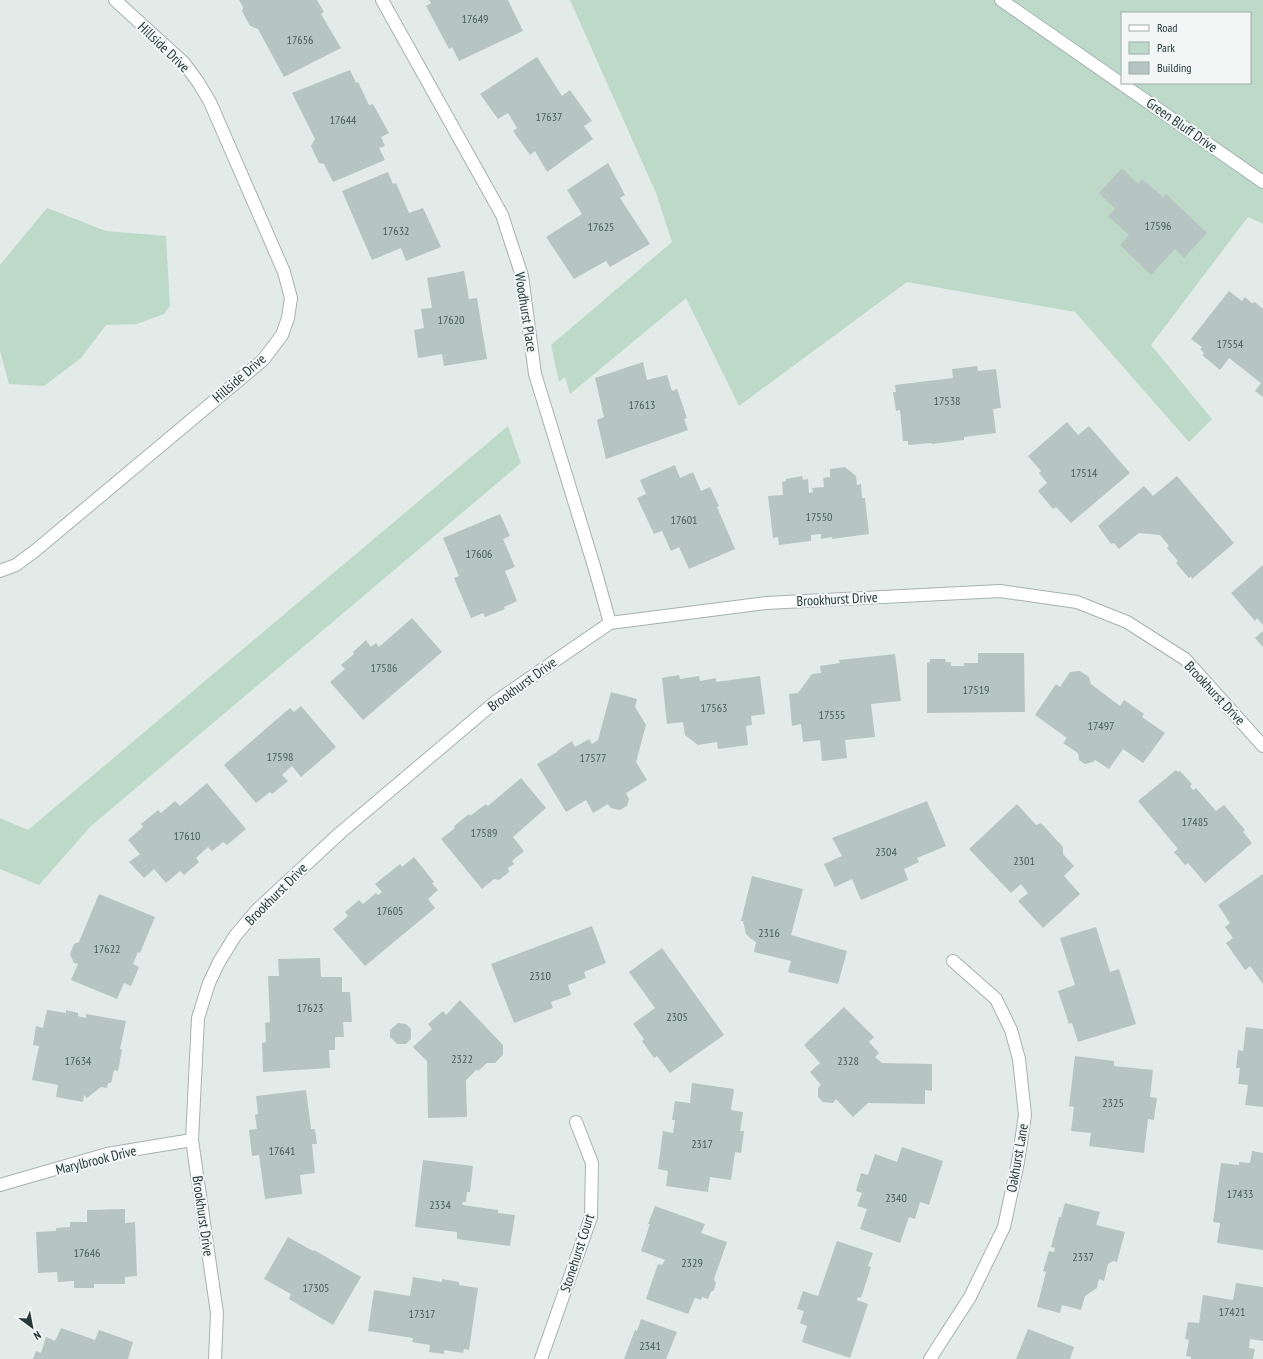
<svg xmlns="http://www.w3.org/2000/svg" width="1263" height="1359" font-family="'PT Sans Narrow',sans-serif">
  <rect width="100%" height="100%" fill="#e2ebe8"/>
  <!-- green -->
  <g fill="#bddac9" fill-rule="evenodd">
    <path d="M570,0H1263V224L1248,217L1151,345L1212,419L1189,442L1075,312L907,282L739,406L686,298L570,394L565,377L559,382L551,345L672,242L656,193ZM1122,13H1250V83H1122Z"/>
    <path d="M47,208L106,231L166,236L170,306L164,314L137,324L106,325L81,358L44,386L9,384L0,351V265Z"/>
    <path d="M508,426L521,463L91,826L39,885L0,869V818L28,830Z"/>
  </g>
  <!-- building -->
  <g fill="#b7c5c2">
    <path d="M239,0H317L324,12L321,14L341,48L284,77L258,29L250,26L242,11L243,7Z"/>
    <path d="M429,0H508L523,31L459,61L452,47L449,49L426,6L431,3Z"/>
    <path d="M537,57L562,96L570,90L592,121L584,126L593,139L547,172L535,151L530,155L513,131L517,128L508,113L498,119L480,94Z"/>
    <path d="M350,70L356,83L358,82L369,105L373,104L389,133L381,137L385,146L379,148L385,160L333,182L324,164L319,163L311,146L315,139L292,93Z"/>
    <path d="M608,163L625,195L620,198L650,244L610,267L606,261L574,279L546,237L582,214L567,190Z"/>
    <path d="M1122,168L1138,184L1142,179L1163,197L1166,194L1207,233L1184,258L1175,249L1151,275L1120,245L1129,235L1108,216L1115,209L1099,193Z"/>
    <path d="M388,172L393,184L396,183L409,213L423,208L441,247L406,261L401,248L372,260L342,191Z"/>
    <path d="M464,271L469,299L477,298L487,359L444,366L442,354L418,358L414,330L424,328L421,309L432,308L427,278Z"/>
    <path d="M1229,291L1242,301L1245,297L1252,303L1255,302L1263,309V397L1255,391L1261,383L1229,358L1220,370L1202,355L1204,353L1200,349L1202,347L1191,339Z"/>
    <path d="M643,362L647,380L667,375L672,391L677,389L687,418L684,419L688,430L606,459L597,420L604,417L595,378Z"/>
    <path d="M977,366L978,371L996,369L1001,408L993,409L996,433L964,437V440L932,444L931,443L908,445V441H903L900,410L896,411L893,392H896L895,385L953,378L952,369Z"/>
    <path d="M1067,422L1078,435L1089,426L1130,473L1071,523L1056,507L1053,509L1038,491L1047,483L1039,473L1041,471L1028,456Z"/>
    <path d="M675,465L680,478L693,472L701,491L710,487L719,506L717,507L735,549L689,569L679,547L671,551L662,531L654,534L637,498L646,494L640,480Z"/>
    <path d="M845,467L856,476L857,485L861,484L862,498H865L869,534L832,539V537L821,539V534L811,535V541L779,545L778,537L773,538L768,496L783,495L782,482L786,481V479L802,476L803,480L808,479L809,493L813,492L812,488L824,487L823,478L830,477V469Z"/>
    <path d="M1177,476L1234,543L1192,579L1191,576L1189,578L1176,563L1178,561L1167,548L1169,546L1160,535L1139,533L1119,549L1114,543L1111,544L1098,526L1144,486L1153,496Z"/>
    <path d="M500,514L510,536L503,539L515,567L505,571L517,601L504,607L505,609L485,617L483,613L471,618L454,578L459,576L443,538Z"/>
    <path d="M1263,565V625L1257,618L1255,621L1231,593Z"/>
    <path d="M412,618L442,652L363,720L330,682L345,669L341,665L354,654L353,652L366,640L371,647L376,643L379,647Z"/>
    <path d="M1263,631V647L1255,638Z"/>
    <path d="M978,653H1024L1025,712L927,713V663L930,662V659H945L946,662H951V666H964V663H978Z"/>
    <path d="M895,654L901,701L871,704L875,737L845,740L847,758L822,761L820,740L803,742L801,724L792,726L789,694L798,693L812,674L821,673L820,666L840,663L839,660Z"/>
    <path d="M1080,671L1089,677L1091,684L1120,706L1124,700L1144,714L1142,717L1165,733L1143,763L1123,749L1109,769L1095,760L1093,762L1085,764L1079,760L1078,753L1063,743L1067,738L1035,715L1056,684L1060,687L1070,672Z"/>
    <path d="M679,675L680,679L699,676L700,681L716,678V682L760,676L765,714L751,716L752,725L746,726L748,745L718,749L717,742L698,745L685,735L683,722L667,724L662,678Z"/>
    <path d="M611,692L637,699L635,707L646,725L636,762L647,780L626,793L629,799L627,806L620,810L611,808L608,804L593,813L586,800L566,812L537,764L557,752V751L572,741L575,747L589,739L592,744L598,740Z"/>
    <path d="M301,706L336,747L301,777L292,766L282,775L288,781L272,794L270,792L256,803L224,765L290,708L294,712Z"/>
    <path d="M1176,770L1178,772L1180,771L1192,784L1190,786L1193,790L1196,788L1216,811L1224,805L1245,830L1243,832L1252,843L1205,883L1188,863L1185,865L1174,852L1178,849L1138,801Z"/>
    <path d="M521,778L546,808L513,837L524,851L512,861L514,864L508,868L509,872L499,880L494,879L482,889L441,839L455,828L454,826L469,814L470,816L486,804L488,806Z"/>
    <path d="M207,783L246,829L227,845L223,842L212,851L208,847L196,858L199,862L184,875L180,871L166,883L154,869L144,878L129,862L140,854L128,840L143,827L141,824L158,810L161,813L175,801L180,806Z"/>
    <path d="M927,801L946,846L917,858L919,862L904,869L908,880L861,900L852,879L835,887L824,864L842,856L832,838Z"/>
    <path d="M1017,804L1036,825L1041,823L1063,847V854L1074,866L1064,876L1080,894L1043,928L1018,901L1028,893L1021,884L1011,893L969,849Z"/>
    <path d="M414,857L434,882L432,883L438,890L428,899L435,908L365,966L333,929L348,916L345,912L359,900L363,904L376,893L378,895L382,892L375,884L400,864L402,867Z"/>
    <path d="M1263,874V984L1250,966L1245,970L1226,943L1233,938L1225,927L1230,923L1218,905Z"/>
    <path d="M752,876L803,889L791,935L847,951L838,984L788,972L791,961L754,952L756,942L750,938L746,934L743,921H741Z"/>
    <path d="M99,894L155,917L140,953L138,952L133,964L139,967L131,986L124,983L117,999L71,980L78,964L74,963L70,954L74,944L79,942Z"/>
    <path d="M592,926L606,963L584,972L586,978L568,985L571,995L551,1002L553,1008L514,1023L491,964Z"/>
    <path d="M1096,927L1110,972L1119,969L1136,1024L1078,1042L1072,1023L1069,1024L1058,991L1075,985L1060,938Z"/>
    <path d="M662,948L724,1035L670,1073L657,1056L654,1058L642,1041L644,1039L633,1024L655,1008L629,972Z"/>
    <path d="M320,958L321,977H342V992H350L352,1022H343L344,1037H335V1050H329L330,1068L263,1072L262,1043L266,1042L265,1023L270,1022L268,976H279L278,959Z"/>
    <path d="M460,1000L503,1045V1055L495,1063H487L478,1071L477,1069L466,1080L467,1117L428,1118L427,1061L413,1047L432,1029L428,1024L443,1011L446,1015Z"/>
    <path d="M844,1007L874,1037L869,1042L879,1053L875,1057L882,1063L932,1064V1091L925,1090V1104L868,1103L853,1117L836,1099L833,1103L823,1102L818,1097V1088L821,1085L810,1072L820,1063L804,1045Z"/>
    <path d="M47,1010L66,1013V1010L78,1013V1016L86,1018V1014L126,1021L120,1049L122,1050L118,1071L114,1070L111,1083H108L107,1088L101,1087L87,1098L84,1095L83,1102L56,1097L58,1085L32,1080L39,1046L33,1045L36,1026L43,1028Z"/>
    <path d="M398,1023L406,1024L411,1029V1039L406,1044H397L390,1037V1030Z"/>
    <path d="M1246,1027L1263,1029V1107L1245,1105L1248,1085L1238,1084L1240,1068H1236L1238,1050L1243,1051Z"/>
    <path d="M1075,1056L1114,1061V1066L1153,1070L1150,1097L1157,1098L1154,1120L1148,1119L1144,1153L1089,1146L1091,1133L1071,1131L1074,1107L1069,1106Z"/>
    <path d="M692,1083L734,1089L731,1110L743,1112L740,1131H744L741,1153L735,1152L731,1180L710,1177L708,1192L666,1186L668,1171L658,1169L663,1131L673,1133L675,1120H672L675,1101L690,1103Z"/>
    <path d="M306,1090L311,1129H315L317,1144H312L315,1173L300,1175L302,1194L265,1199L259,1155L252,1156L249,1130L257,1129L255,1115L258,1114L256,1096Z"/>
    <path d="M902,1147L943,1161L929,1205L920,1202L915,1219L909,1217L900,1243L860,1229L867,1209L857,1206L862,1193L856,1191L861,1173L868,1175L875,1154L897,1162Z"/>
    <path d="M1252,1151L1263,1153V1250L1217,1243L1220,1223L1213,1222L1221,1163L1239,1165V1162L1250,1163Z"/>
    <path d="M423,1160L473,1166L470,1192H467L466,1202H463L462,1205L498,1210V1213L515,1215L510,1246L457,1239V1232L415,1227Z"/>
    <path d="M1065,1203L1100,1212L1096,1225L1125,1232L1117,1262L1113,1261L1108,1264L1104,1281L1099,1279L1097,1288L1085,1296L1081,1310L1062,1305L1060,1313L1037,1307L1046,1272L1043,1271L1049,1251L1054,1252L1055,1248L1051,1247L1059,1217H1061Z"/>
    <path d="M655,1206L705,1224L701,1233L727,1242L714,1279L716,1283L714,1290L711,1292L708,1299L702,1297L701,1300L695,1298L688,1314L646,1299L658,1264L662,1265L665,1260L641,1251L650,1224H648Z"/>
    <path d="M125,1209V1223L135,1222L137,1276L125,1277V1284H94V1288H74V1281L58,1282L57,1272L38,1273L36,1232L56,1231V1228L70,1227V1222H87V1210Z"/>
    <path d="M288,1237L313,1251L314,1250L361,1277L333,1325L289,1299L291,1294L264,1279Z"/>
    <path d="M837,1241L873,1253L868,1266L871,1267L861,1298L858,1297L857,1300L868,1304L850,1358L802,1342L807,1326L800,1323L804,1311L797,1309L803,1291L818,1296Z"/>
    <path d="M413,1277L442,1282V1279L459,1282V1285L478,1288L469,1350L464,1349L463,1353L444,1350V1354L429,1352L430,1345L412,1342L413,1338L368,1331L374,1290L410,1296Z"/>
    <path d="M1236,1283L1263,1287V1341L1250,1339L1249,1348L1255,1349L1253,1359H1191V1357L1186,1356L1189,1340L1185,1339L1188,1322L1199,1323L1203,1295L1233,1300Z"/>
    <path d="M641,1319L677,1332L666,1359H624L635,1330L637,1331Z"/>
    <path d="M61,1328L95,1340L99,1330L133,1342L128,1359H33L36,1351L41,1353L46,1337L55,1341Z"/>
    <path d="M1028,1329L1074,1347L1070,1359H1016Z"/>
  </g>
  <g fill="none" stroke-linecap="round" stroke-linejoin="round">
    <defs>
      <g id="minor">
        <path d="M382,0L502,215L522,276L535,374L594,566L610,623"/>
        <path d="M1001,0L1263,182"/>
        <path d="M0,571L16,565L36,550L263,360L282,335L288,318L291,298L284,272L210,102L198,82L184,63L115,0"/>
        <path d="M0,1185L107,1154L192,1140"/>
        <path d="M215,1359L217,1313L192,1140L198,1018L209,983L219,962L235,936L257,910L340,833L495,702L610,623L766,603L1000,591L1077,602L1127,622L1185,659L1263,746"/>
        <path d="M541,1359L591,1217L592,1163L576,1122"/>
        <path d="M930,1359L970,1297L1004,1227L1018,1162L1025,1115L1019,1059L1011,1030L996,999L953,961"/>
      </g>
    </defs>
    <!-- minor casing -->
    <use href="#minor" stroke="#a5b2b0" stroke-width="14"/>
    <!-- minor -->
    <use href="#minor" stroke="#fff" stroke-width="12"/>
  </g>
  <g text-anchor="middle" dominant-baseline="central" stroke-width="4" stroke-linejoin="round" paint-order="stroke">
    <!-- number labels -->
    <g font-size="12" fill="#495d5a">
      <text x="475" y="18">17649</text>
      <text x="300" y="39">17656</text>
      <text x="549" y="116">17637</text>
      <text x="343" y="119">17644</text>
      <text x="1158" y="225">17596</text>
      <text x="601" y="226">17625</text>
      <text x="396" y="230">17632</text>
      <text x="451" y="319">17620</text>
      <text x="1230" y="343">17554</text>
      <text x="947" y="400">17538</text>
      <text x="642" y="404">17613</text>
      <text x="1084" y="472">17514</text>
      <text x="819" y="516">17550</text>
      <text x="684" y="519">17601</text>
      <text x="479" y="553">17606</text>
      <text x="384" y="667">17586</text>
      <text x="976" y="689">17519</text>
      <text x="714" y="707">17563</text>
      <text x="832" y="714">17555</text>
      <text x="1101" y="725">17497</text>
      <text x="280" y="756">17598</text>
      <text x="593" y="757">17577</text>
      <text x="1195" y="821">17485</text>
      <text x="484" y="832">17589</text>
      <text x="187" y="835">17610</text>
      <text x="886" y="851">2304</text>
      <text x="1024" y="860">2301</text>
      <text x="390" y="910">17605</text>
      <text x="769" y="932">2316</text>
      <text x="107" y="948">17622</text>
      <text x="540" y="975">2310</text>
      <text x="310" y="1007">17623</text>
      <text x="677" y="1016">2305</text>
      <text x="462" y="1058">2322</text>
      <text x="78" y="1060">17634</text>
      <text x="848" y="1060">2328</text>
      <text x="1113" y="1102">2325</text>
      <text x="702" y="1143">2317</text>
      <text x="282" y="1150">17641</text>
      <text x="1240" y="1193">17433</text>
      <text x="896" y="1197">2340</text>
      <text x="440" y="1204">2334</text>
      <text x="87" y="1252">17646</text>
      <text x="1083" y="1256">2337</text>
      <text x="692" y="1262">2329</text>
      <text x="316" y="1287">17305</text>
      <text x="1232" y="1311">17421</text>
      <text x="422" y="1313">17317</text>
      <text x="650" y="1345">2341</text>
    </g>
    <!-- street labels -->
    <g font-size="14" fill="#243a38" stroke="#f2f7f6">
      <text transform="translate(164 47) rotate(44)">Hillside Drive</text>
      <text transform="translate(1182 125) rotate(35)">Green Bluff Drive</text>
      <text transform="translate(526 312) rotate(81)">Woodhurst Place</text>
      <text transform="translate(239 378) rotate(-41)">Hillside Drive</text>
      <text transform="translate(837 599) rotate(-3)">Brookhurst Drive</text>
      <text transform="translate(522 684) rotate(-36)">Brookhurst Drive</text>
      <text transform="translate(1215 693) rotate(47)">Brookhurst Drive</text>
      <text transform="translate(276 894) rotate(-45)">Brookhurst Drive</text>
      <text transform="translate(1017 1158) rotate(-80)">Oakhurst Lane</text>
      <text transform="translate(96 1160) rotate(-14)">Marylbrook Drive</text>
      <text transform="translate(203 1216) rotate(82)">Brookhurst Drive</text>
      <text transform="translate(577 1253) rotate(-72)">Stonehurst Court</text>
    </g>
  </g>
  <!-- legend -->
  <rect x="1121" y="12" width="130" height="72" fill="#f2f7f6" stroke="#a0abaa"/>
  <rect x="1129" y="25" width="20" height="6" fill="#ffffff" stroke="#a0abaa"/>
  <text x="1157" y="32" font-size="12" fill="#243a38">Road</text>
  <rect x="1129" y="42" width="20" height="12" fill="#bddac9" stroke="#a0abaa"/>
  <text x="1157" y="52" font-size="12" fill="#243a38">Park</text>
  <rect x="1129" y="62" width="20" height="12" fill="#b7c5c2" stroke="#a0abaa"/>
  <text x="1157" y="72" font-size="12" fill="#243a38">Building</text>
  <!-- north arrow -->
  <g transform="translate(32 1327) rotate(148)" stroke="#f2f7f6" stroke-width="3" paint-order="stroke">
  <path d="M0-3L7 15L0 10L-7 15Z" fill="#243a38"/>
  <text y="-6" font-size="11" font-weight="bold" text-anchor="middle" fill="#243a38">N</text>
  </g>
</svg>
